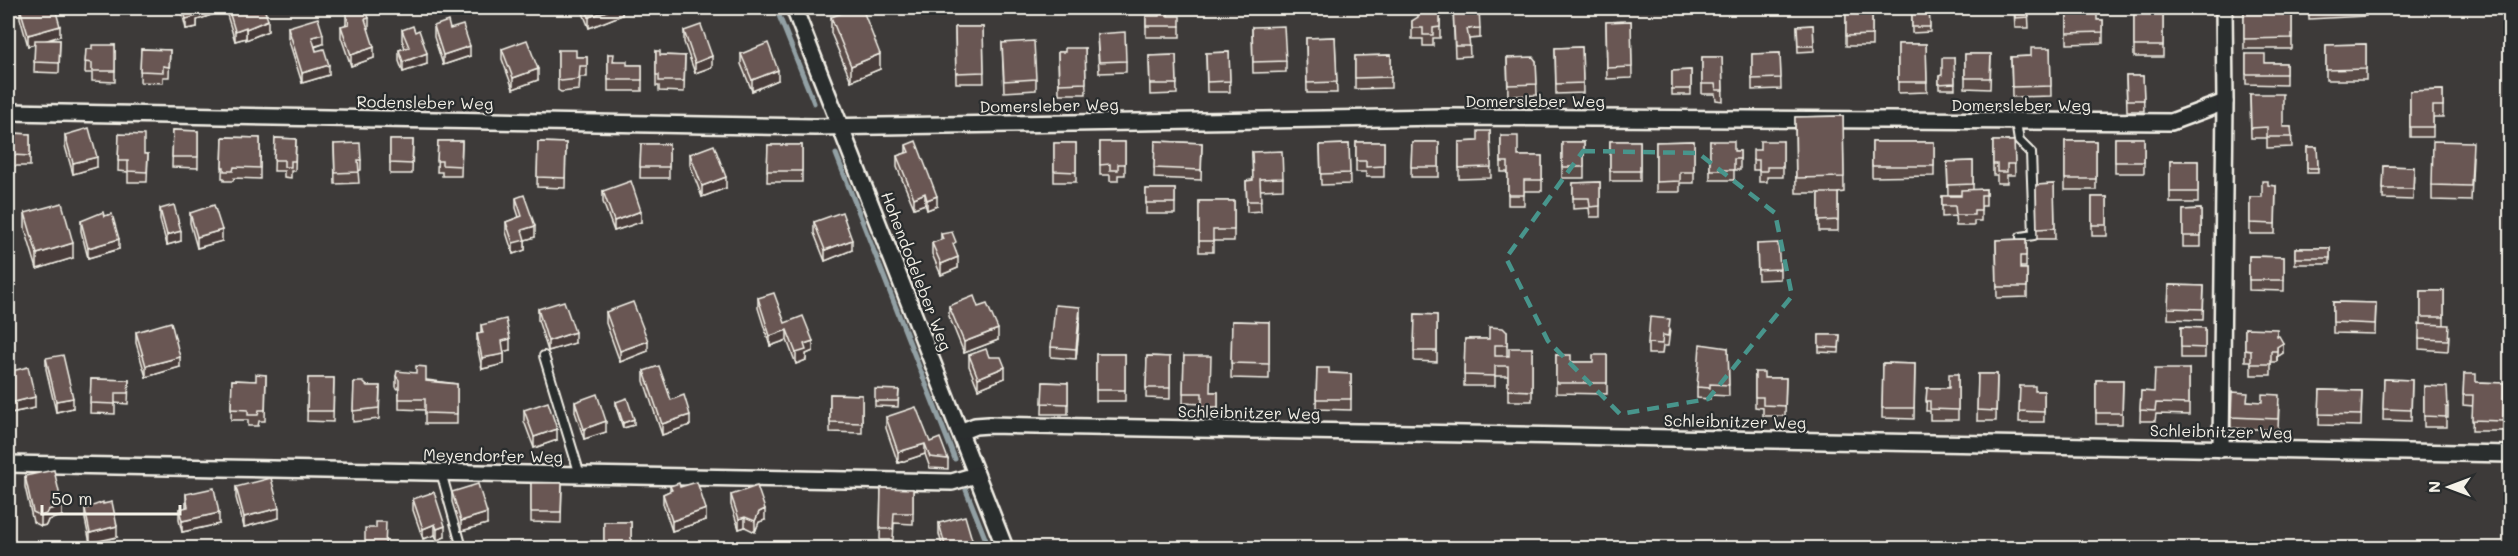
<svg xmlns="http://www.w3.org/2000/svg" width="2518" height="556" font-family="Mali,sans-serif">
  <rect width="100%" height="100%" fill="#3d3a39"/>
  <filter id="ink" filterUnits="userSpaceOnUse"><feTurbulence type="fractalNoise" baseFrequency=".0167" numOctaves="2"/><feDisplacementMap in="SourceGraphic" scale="12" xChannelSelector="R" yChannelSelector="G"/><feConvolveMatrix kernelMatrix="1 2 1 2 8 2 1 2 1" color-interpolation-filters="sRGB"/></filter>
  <g filter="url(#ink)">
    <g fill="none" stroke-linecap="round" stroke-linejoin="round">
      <!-- stream -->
      <g stroke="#92a0a4" stroke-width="5">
        <path d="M776,8L814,103"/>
        <path d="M836,154L955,459"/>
        <path d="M966,490L989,548"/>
      </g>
      <defs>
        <g id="service">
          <path d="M2016,122L2019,141L2031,153L2034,235L2021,237"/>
          <path d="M544,356L580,475"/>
          <path d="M441,472L462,548"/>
        </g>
        <g id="minor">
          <path d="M794,8L1005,548"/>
          <path d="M8,112L815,127L1445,117L2171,122L2225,102"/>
          <path d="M960,432L975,426L989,425L2510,454"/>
          <path d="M2221,449L2225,102L2224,8"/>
          <path d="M8,464L952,482L976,475"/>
        </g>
      </defs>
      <!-- service casing -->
      <use href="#service" stroke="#f4f1e8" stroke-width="12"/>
      <!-- minor casing -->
      <use href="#minor" stroke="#f4f1e8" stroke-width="20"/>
      <!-- service -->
      <use href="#service" stroke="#2a2d2e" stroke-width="8"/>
      <!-- minor -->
      <use href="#minor" stroke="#2a2d2e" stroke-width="15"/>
    </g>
    <!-- wall -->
    <g fill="#5a4b47" stroke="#f4f1e8" stroke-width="1.5">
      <path d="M20,8L60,36L48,40H60L59,73L34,72L35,44L28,46L20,18Z"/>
      <path d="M181,8H217V13L197,20V27L186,29Z"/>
      <path d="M226,8H264L268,31L246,40V38L235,41L226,12Z"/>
      <path d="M581,8H622V15L589,28Z"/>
      <path d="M1440,8V38H1433V46H1423V39H1412V21Z"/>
      <path d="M1453,8L1480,28V38L1469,39L1470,56L1455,57Z"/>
      <path d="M1912,8H1929L1930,32L1912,33Z"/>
      <path d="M2014,8H2028L2029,28H2015Z"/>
      <rect x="2134" y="8" width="29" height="49"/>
      <path d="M2244,8L2266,14L2292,13V49H2244Z"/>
      <path d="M2309,8H2366V16L2309,19Z"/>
      <path d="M2067,10L2097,20H2103V43L2067,44Z"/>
      <rect x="1846" y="11" width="26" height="35"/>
      <path d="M346,12L369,28L368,29L374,58L351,66L341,37V26L346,25Z"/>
      <path d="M1146,16H1168L1180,26V37H1146Z"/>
      <path d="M831,17L880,69L851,81L831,33Z"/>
      <path d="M1631,21L1632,78L1607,79L1606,22Z"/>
      <path d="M1813,25L1814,51L1798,52L1797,26Z"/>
      <path d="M434,26L450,29L470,56L443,65L434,37Z"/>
      <path d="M288,27L323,44L315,47L316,51L329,75L302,83L288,38Z"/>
      <path d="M955,27H983L984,83H956Z"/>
      <path d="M1252,27L1286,61V72L1253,73Z"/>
      <path d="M402,30L427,64L403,72L399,61V50L405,48L402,40Z"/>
      <path d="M684,31L712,67L695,73L684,42Z"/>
      <path d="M1097,34L1126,61V72L1099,73Z"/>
      <path d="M1335,37L1337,93H1307L1306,38Z"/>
      <path d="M1002,43L1036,79V90L1004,92Z"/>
      <path d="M1898,44H1926L1927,92L1898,93Z"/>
      <path d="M2366,44V80H2326V45Z"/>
      <path d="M115,45V82L92,81V73H85L86,49H92Z"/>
      <path d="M1582,47L1583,93L1556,94L1555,48Z"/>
      <path d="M1085,48L1086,94H1059L1058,52H1065Z"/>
      <path d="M2050,48L2051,96L2012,97L2011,57L2031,56Z"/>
      <path d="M141,49L170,50L169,77H163V83L140,82Z"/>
      <path d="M502,49L538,80L513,89L502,59Z"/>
      <path d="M558,50L576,57H587V77H580L579,90L561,92L558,90Z"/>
      <path d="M656,51L660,55L685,56L684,92L659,91V86H656Z"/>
      <path d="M1229,52L1230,92H1207L1206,53Z"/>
      <path d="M1780,53L1781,89L1752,90V54Z"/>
      <path d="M608,54L614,61L627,65H642V91H608Z"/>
      <path d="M741,54L778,80L752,91L741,64Z"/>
      <path d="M1965,54H1991L1990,89L1965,88Z"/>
      <path d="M2246,54L2265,63H2286V85L2246,84Z"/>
      <path d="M1176,55L1177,94L1150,95L1149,56Z"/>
      <path d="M1391,55V88L1355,89V56Z"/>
      <path d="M1702,57H1722L1723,101L1716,100L1715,94H1702Z"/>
      <path d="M1507,58L1536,61L1537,95L1508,96Z"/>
      <path d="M1954,58L1955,89H1939V76L1942,75Z"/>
      <path d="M1691,70V95H1672V71Z"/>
      <path d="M2126,76H2143L2144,111H2127Z"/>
      <path d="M2443,90V117H2433V137H2410V91Z"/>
      <path d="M2250,94L2283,127H2291L2292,147L2267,148V138H2251Z"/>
      <path d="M1843,116L1844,192L1838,193V231H1819V193H1796L1795,117Z"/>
      <path d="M173,130L198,131V168L172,167Z"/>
      <path d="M1490,131L1491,178L1459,179V142L1478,141Z"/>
      <path d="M12,133L30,134V166H12Z"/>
      <path d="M119,134L144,154H148L147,182H128V172L118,171Z"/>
      <path d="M65,135L97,167L73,174L65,146Z"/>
      <path d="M1501,136L1518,156H1542V191H1524V205H1508V172H1501Z"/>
      <path d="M223,137L260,138V179L234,178L233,181H224V178H222Z"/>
      <path d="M275,138L296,139L295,171H291V178L284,177V171H274Z"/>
      <rect x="2115" y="138" width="29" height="35"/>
      <path d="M390,140H413L412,174H390Z"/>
      <path d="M438,141H462L461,176H442V172H437Z"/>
      <path d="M1155,141L1202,143L1201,180L1154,178Z"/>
      <rect x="1610" y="141" width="30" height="40"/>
      <path d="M1694,141V183H1680V192H1656V142Z"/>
      <path d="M1710,141L1734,151H1740V170H1734V180H1710Z"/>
      <path d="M1783,141V177H1767V182H1759V170H1753V160L1760,150Z"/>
      <path d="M1993,141H2014L2015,175H2007V183H1997V175H1993Z"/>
      <rect x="2065" y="141" width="31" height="49"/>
      <path d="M538,142L566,143L565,188L537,187Z"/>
      <path d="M1100,142H1125V175H1118V181H1110V175H1100Z"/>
      <path d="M1356,142H1384V177H1366V172H1356Z"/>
      <path d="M1412,142H1439V177H1411Z"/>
      <rect x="1562" y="142" width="22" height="36"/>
      <path d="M1872,142H1934V176L1872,177Z"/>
      <rect x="1054" y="143" width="22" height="39"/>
      <path d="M334,144L361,160V170L358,171L359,183L335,184Z"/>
      <path d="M641,144H669V178H640Z"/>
      <path d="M1349,144L1350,184L1321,185L1320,145Z"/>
      <path d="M768,145H802V182H767Z"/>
      <path d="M906,145L937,206L927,210L925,204L914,208L897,167V156L906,153Z"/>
      <path d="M2307,147H2317L2318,173H2307Z"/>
      <path d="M1252,152L1283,178V189L1260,190L1261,211L1247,212L1246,181L1253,180Z"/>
      <path d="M690,154L726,188L702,197L690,165Z"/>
      <path d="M2473,157L2471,201L2432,200V185Z"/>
      <path d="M1973,161V190L1986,189V206H1981V221H1974V226H1956L1955,216L1942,217V196H1961V195H1948L1947,162Z"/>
      <rect x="2170" y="161" width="28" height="42"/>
      <path d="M2384,166L2414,167L2413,200L2383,199Z"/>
      <path d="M1600,182V217H1590L1589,208L1573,209V183Z"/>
      <path d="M2054,184L2055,239H2037L2036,185Z"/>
      <path d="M2276,186L2275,234H2250V197H2262Z"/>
      <rect x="1146" y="189" width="29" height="25"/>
      <path d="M603,191L641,222L614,231L603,202Z"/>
      <rect x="2092" y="197" width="15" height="39"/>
      <path d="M516,198L535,237L525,240V250L513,254L506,232V222L519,217L516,208Z"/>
      <path d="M1199,201H1234V241H1213V252H1199Z"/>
      <path d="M160,209L181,241L167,245L160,220Z"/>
      <path d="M2201,209V247H2183V210Z"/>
      <path d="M25,213L73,258L37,269L25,229Z"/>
      <path d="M190,213L222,241L197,248L190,223Z"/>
      <path d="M104,216L119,249L88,258L81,231V221Z"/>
      <path d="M814,222L852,250L825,261L814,233Z"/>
      <path d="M941,234L956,252L958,268L941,275L932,254V243L941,240Z"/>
      <path d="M2026,239V267H2020V269H2027V297L1997,298L1996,240Z"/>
      <path d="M1757,244L1780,269V279L1758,280Z"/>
      <rect x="2295" y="248" width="35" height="16"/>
      <path d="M2249,256L2284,257V291L2249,290Z"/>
      <path d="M2169,285L2204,286L2203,320L2168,319Z"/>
      <path d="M2421,291H2444V325L2449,336L2448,351L2419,349V339L2421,324Z"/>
      <path d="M758,298L785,323L813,351L806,354V360L796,364L787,340L770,346L758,308Z"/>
      <path d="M2333,302L2376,303L2375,334L2333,333Z"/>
      <path d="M949,306L978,307L998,340L964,353L949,316Z"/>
      <path d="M538,309L575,343L548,351L538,320Z"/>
      <path d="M606,312L648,351L620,362L606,323Z"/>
      <path d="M1415,314L1437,315V362L1414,361Z"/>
      <path d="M1080,318L1076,359L1051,357V347Z"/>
      <path d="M1232,321L1269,322V379L1231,378Z"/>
      <path d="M481,325L510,350L504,351V364L482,369L477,345V334L481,333Z"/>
      <path d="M2181,327L2205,328V358H2181Z"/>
      <path d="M2245,328L2277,336L2283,353L2277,357V362H2271V375H2251V361H2245Z"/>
      <path d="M1670,330L1668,346H1663L1662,354H1648V343Z"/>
      <path d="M136,332L180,367L146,377L136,343Z"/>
      <path d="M1507,332V356H1509L1532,348V401H1508V376H1495V386H1464L1465,339H1489Z"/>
      <path d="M1819,335H1840L1839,353L1819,352Z"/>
      <path d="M1728,348L1729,396L1710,395V399L1697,398V387Z"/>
      <rect x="1096" y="354" width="29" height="47"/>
      <path d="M969,355L989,357L1005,378L978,389L969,366Z"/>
      <path d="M1556,355L1571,362H1593L1607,355V394L1556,393Z"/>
      <path d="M1147,356L1170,357V399L1146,398Z"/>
      <path d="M1184,356L1210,392H1218V418H1202V404L1183,403Z"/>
      <path d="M46,358L73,408L56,412L46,369Z"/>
      <path d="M1883,363L1915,364L1914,419L1882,418Z"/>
      <path d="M1317,368L1329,373L1351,374V410L1316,409Z"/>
      <path d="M2189,369V415L2156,414L2155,421H2140L2141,391L2154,392Z"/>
      <path d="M644,371L671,400L690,425L662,435L644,381Z"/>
      <path d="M8,372L35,408L10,413L8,401Z"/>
      <path d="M1755,372L1764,378H1786L1785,416H1763V408L1755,407Z"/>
      <path d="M1958,374V420H1930V411H1926L1927,388H1949Z"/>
      <path d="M1978,374H1997L1996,421H1977Z"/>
      <path d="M2464,374L2476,382L2504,383L2503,431H2472L2473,406L2463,405Z"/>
      <path d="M266,375L265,421H259L258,426H248V420H231L232,380L256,381Z"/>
      <path d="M396,376L457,384V424H425V410L399,409V390L396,387Z"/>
      <path d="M308,378H334L333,422L307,421Z"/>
      <path d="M91,379L129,380L128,404L115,403V414L90,413Z"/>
      <path d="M2384,379L2412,380L2411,421L2383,420Z"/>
      <path d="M2096,380H2123L2122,424H2096Z"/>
      <path d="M354,382L367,386H380L379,419L353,422Z"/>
      <path d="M1043,382L1068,383V414H1042Z"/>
      <path d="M2020,386L2035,391H2044V422H2019Z"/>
      <path d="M2424,386L2448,407V418H2446V427H2424Z"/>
      <path d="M899,390L898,407L875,406V401Z"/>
      <path d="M2320,390L2362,391L2361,426L2319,425Z"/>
      <path d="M830,394L862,395V433L830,432Z"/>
      <path d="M2248,401L2279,405L2278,430L2231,428V417Z"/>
      <path d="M575,402L606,432L584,439L575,412Z"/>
      <path d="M616,402L634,425L623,428L616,407Z"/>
      <path d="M524,410L557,440L534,448L524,421Z"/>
      <path d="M886,417L930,442L948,459V469L930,468L925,454L898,463L886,428Z"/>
      <path d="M25,476L62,516L48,520L46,525L41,526L33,522L25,487Z"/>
      <path d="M531,483H562L561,523L531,522Z"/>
      <path d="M670,486L680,487L706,520L672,531L663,504V494L670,491Z"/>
      <path d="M236,487L279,518L244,527L236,498Z"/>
      <path d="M881,488L913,489V524L894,523L893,540H880Z"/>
      <path d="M452,492L487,524L461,531L452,502Z"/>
      <path d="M186,494L219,524L182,532L179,520V509L186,508Z"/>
      <path d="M731,495L765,520L759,522L755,532L745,527L739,529L731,505Z"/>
      <path d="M413,499L445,537L437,540L435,535L423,539L413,510Z"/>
      <path d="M85,509L117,537L90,543L85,519Z"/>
      <rect x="604" y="522" width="27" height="27"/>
      <path d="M939,523L973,549H943L939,534Z"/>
    </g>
    <!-- shaded-wall -->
    <g fill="#4a3d3a" stroke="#f4f1e8" stroke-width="1.5">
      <path d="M202,8H217V13L197,20V27L186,29V19L195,10Z"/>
      <path d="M615,8H622V15L589,28V17Z"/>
      <path d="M369,18V28L365,30V19Z"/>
      <path d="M268,20V31L246,40V29Z"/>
      <path d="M60,26V36L28,46V35Z"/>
      <path d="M246,27V38L235,41V31Z"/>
      <path d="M323,34V44L312,47V37Z"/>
      <path d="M470,46V56L443,65V55Z"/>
      <path d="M374,47V58L351,66V55Z"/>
      <path d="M427,53V64L403,72V62Z"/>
      <path d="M880,54V69L851,81V66Z"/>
      <path d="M712,56V67L695,73V63Z"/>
      <path d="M329,65V75L302,83V73Z"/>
      <path d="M538,69V80L513,89V78Z"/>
      <path d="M778,70V80L752,91V80Z"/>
      <path d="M97,157V167L73,174V163Z"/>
      <path d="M726,177V188L702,197V186Z"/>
      <path d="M925,193V204L914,208V198Z"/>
      <path d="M937,196V206L927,210V200Z"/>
      <path d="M641,211V222L614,231V221Z"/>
      <path d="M535,226V237L525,240V250L513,254V243L522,230Z"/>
      <path d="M222,230V241L197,248V237Z"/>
      <path d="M181,231V241L167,245V235Z"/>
      <path d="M119,239V249L88,258V248Z"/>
      <path d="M852,240V250L825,261V250Z"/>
      <path d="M73,243V258L37,269V254Z"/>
      <path d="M958,257V268L941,275V264Z"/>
      <path d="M1080,307V318L1076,359V349Z"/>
      <path d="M998,329V340L964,353V342Z"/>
      <path d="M2277,329V339L2283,343V353L2277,357V362Z"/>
      <path d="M787,330V340L770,346V336Z"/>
      <path d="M575,332V343L548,351V341Z"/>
      <path d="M510,339V350L502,352V341Z"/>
      <path d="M648,341V351L620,362V351Z"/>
      <path d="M813,341V351L806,354V360L796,364V353L804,344Z"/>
      <path d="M504,354V364L482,369V358Z"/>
      <path d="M180,357V367L146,377V366Z"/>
      <path d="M1005,367V378L978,389V378Z"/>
      <path d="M35,397V408L10,413V403Z"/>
      <path d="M73,398V408L56,412V401Z"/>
      <path d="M690,415V425L662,435V424Z"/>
      <path d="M634,419V425L623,428V423Z"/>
      <path d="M606,421V432L584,439V429Z"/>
      <path d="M557,429V440L534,448V437Z"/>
      <path d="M925,444V454L898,463V452Z"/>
      <path d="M62,505V516L48,520L46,525L41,526V516L48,510Z"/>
      <path d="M279,508V518L244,527V517Z"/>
      <path d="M706,509V520L672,531V521Z"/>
      <path d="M765,509V520L759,522L755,532V521L759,512Z"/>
      <path d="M219,513V524L182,532V521Z"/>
      <path d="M487,513V524L461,531V521Z"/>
      <path d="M745,517V527L739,529V519Z"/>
      <path d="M435,524V535L423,539V529Z"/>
      <path d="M117,526V537L90,543V533Z"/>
      <path d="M445,526V537L437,540V529Z"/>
      <path d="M973,543V549H953Z"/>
    </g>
    <!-- building -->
    <g fill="#695753" stroke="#f4f1e8" stroke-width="1.5">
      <path d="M20,8H55L60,26L28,35Z"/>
      <path d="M183,8H202L195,10L197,16L186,19Z"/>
      <path d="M228,8H264L268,20L246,29V27L235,31Z"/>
      <path d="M362,8H365L369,18L365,19L374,47L351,55L341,26L349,24L346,12Z"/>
      <path d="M585,8H615L589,17Z"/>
      <path d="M856,8H862L880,54L851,66L831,17Z"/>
      <path d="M1159,8H1168V16H1180V26H1146V16H1159Z"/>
      <path d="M1418,8H1440V27L1433,28V35H1423V28H1412V21L1418,17Z"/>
      <path d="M1453,8H1479L1480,28L1467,29L1470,46H1455Z"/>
      <path d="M1912,8H1929L1930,27H1912Z"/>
      <path d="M2015,8H2028L2029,17L2015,18Z"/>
      <rect x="2134" y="8" width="29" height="38"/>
      <path d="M2244,8H2266V14L2292,13V38L2244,39Z"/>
      <path d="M2097,9V20H2103V32L2067,33V10Z"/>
      <path d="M1846,11H1872V35L1846,36Z"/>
      <path d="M318,18L323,34L312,37L316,51L324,49L329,65L302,73L288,27Z"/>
      <path d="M448,21L450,29L463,25L470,46L443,55L434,26Z"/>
      <path d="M1631,21L1632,67L1607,68L1606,22Z"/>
      <path d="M701,25L712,56L695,63L684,31Z"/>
      <path d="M1813,25L1814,46H1798L1797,26Z"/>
      <path d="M413,26L415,32L419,30L427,53L403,62L399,50L409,47L402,30Z"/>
      <path d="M1284,26L1286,61L1253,62L1252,27Z"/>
      <path d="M955,27H983L984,72L956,73Z"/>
      <path d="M1125,32L1126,61L1099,62L1097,34Z"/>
      <path d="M1335,37L1337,82L1307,83L1306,38Z"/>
      <path d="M35,40H60L59,63L34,62Z"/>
      <path d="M527,40L538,69L513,78L502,49Z"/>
      <path d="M8,41H9L8,69Z"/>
      <path d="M1034,41L1036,79L1004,81L1002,43Z"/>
      <path d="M768,43L778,70L752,80L741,54Z"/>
      <path d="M1898,44H1926L1927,82H1898Z"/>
      <path d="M2366,44V69L2326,70V45Z"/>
      <path d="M92,45H115V71H92V63L85,62L86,49H92Z"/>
      <path d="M1582,47L1583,83L1556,84L1555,48Z"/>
      <path d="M1065,48H1085L1086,83L1059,84L1058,52H1065Z"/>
      <path d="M2031,48H2050L2051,86L2012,87L2011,57L2031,56Z"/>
      <path d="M141,49L170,50L169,67L163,66V72L140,71Z"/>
      <path d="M558,50H576V57H587V66H580L579,79L561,81L558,79Z"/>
      <path d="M656,51H660V55L685,56L684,81H659V75H656Z"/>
      <path d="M1229,52L1230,81L1207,82L1206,53Z"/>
      <path d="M1780,53L1781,78L1752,79V54Z"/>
      <path d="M608,54H614L613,61H627V65H642V80H608Z"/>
      <path d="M1965,54H1991L1990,78H1965Z"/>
      <path d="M2246,54H2265V63H2286V74H2246Z"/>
      <path d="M1176,55L1177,84H1150L1149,56Z"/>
      <path d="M1391,55V77L1355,78V56Z"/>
      <path d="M1533,57L1536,61L1537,84L1508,85L1507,58Z"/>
      <path d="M1702,57H1722L1723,90H1716L1715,84H1702Z"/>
      <path d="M1942,58H1954L1955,83L1939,84V76L1942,75Z"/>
      <path d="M1691,70V89H1672V71Z"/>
      <path d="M2126,76H2143L2144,100H2127Z"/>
      <path d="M2443,90V106H2433V127H2410V91Z"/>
      <path d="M2250,94H2283V127H2291L2292,137H2267V127L2251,128Z"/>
      <path d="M1843,116L1844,177L1796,178L1795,117Z"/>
      <path d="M89,128L97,157L73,163L65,135Z"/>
      <path d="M173,130L198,131V157H172Z"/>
      <path d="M1478,131H1490L1491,167L1459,168V142L1478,141Z"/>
      <path d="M12,133L30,134V156L12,155Z"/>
      <path d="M119,134L144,135V154H148L147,172L128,171V161H118Z"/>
      <path d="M1501,136H1518V156H1542V180H1524V195H1508V162H1501Z"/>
      <path d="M223,137L260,138V168L234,167L233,171H224V167H222Z"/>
      <path d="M275,138L296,139L295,161H291V167H284V160H274Z"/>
      <rect x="2115" y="138" width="29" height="24"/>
      <path d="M390,140H413L412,164L390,163Z"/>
      <path d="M438,141H462L461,166L442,165V161H437Z"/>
      <path d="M916,141L937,196L927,200L925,193L914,198L897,156L909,152L906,145Z"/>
      <path d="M1155,141L1202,143L1201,170L1154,168Z"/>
      <rect x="1610" y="141" width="30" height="30"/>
      <path d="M1694,141V172H1680V181L1656,182V142Z"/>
      <path d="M1710,141H1734V151H1740V159H1734V170H1710Z"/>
      <path d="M1760,141H1783V167H1767V171H1759V160H1753V150H1760Z"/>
      <path d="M1993,141H2014L2015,164H2007V172H1997V164H1993Z"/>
      <rect x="2065" y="141" width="31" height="38"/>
      <path d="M2433,141L2473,142L2471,186L2432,185Z"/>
      <path d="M538,142L566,143L565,178L537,177Z"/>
      <path d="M1100,142H1125V164H1118V170H1110V164L1100,165Z"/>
      <path d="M1356,142H1384V166L1366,167V161H1356Z"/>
      <path d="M1412,142H1439V167H1411Z"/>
      <rect x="1562" y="142" width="22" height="25"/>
      <rect x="1872" y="142" width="62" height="24"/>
      <path d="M360,143L361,160H358L359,172L335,173L334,144Z"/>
      <path d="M1054,143H1076V172L1054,171Z"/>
      <path d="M641,144H669V167H640Z"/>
      <path d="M1349,144L1350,173L1321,174L1320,145Z"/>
      <path d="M714,145L726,177L702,186L690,154Z"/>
      <path d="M768,145H802V171H767Z"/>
      <path d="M2307,147H2317L2318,168H2307Z"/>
      <path d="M1282,151L1283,178L1260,179L1261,201H1247L1246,181L1253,180L1252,152Z"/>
      <path d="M1973,161V184L1948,185L1947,162Z"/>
      <rect x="2170" y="161" width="28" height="31"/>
      <path d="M2384,166L2414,167L2413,189H2383Z"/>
      <path d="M631,181L641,211L614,221L603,191Z"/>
      <path d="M2262,181H2268V185L2276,186L2275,224L2250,223V197H2262Z"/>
      <path d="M1600,182V206L1590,207L1589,198H1573V183Z"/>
      <path d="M2054,184L2055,228L2037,229L2036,185Z"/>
      <rect x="1146" y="189" width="29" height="14"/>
      <path d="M1986,189V195H1981V210H1974V215H1956L1955,206H1942V196H1961V190Z"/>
      <path d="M1819,193H1838V220L1819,221Z"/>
      <path d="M524,195L535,226L522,230L525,240L513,243L506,222L522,216L516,198Z"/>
      <rect x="2092" y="197" width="15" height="28"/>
      <path d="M1199,201H1234V230H1213V241H1199Z"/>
      <path d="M62,203L73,243L37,254L25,213Z"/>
      <path d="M174,205L181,231L167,235L160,209Z"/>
      <path d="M214,205L222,230L197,237L190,213Z"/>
      <path d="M2201,209V236H2183V210Z"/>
      <path d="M103,212L104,216L112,214L119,239L88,248L81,221Z"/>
      <path d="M842,212L852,240L825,250L814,222Z"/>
      <path d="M952,232L956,242L953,244L958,257L941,264L932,243L943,239L941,234Z"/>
      <path d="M2026,239V256H2020V269H2027V287H1997L1996,240Z"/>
      <path d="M1778,243L1780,269L1758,270L1757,244Z"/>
      <rect x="2295" y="248" width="35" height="10"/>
      <path d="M2249,256L2284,257V280H2249Z"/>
      <path d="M2169,285L2204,286L2203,309L2168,308Z"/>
      <rect x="2421" y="291" width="23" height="26"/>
      <path d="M774,293L785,323L803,316L813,341L804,344L806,350L796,353L787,330L770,336L758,298Z"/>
      <path d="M974,296L978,307L987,304L998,329L964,342L949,306Z"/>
      <path d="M564,301L575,332L548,341L538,309Z"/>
      <path d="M633,302L648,341L620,351L606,312Z"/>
      <path d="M2333,302L2376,303L2375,324L2333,322Z"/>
      <path d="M1055,305L1080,307L1076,349L1051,347Z"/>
      <path d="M1415,314L1437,315V351H1414Z"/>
      <path d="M1650,317L1670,319L1668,336L1663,335L1662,344L1648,343Z"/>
      <path d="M506,319L510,339L502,341L504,354L482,358L477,334L483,333L481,325Z"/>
      <path d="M1232,321L1269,322V364L1231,363Z"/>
      <path d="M171,322L180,357L146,366L136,332Z"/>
      <path d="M2419,324L2449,325L2448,340L2419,339Z"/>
      <path d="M1489,327L1503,328L1507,332V345H1495V356H1509V348H1532V391L1508,390V366H1495V376L1464,375L1465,339H1489Z"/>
      <path d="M2181,327L2205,328V348L2181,347Z"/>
      <path d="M2245,328L2277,329V336H2279L2283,343L2277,347V351H2271V364H2251V351L2245,350Z"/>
      <path d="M1819,335H1840L1839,348L1819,347Z"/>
      <path d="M1700,344L1728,348L1729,385L1710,384V388L1697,387Z"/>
      <path d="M986,349L989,357H1001L1005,367L978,378L969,355Z"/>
      <rect x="1096" y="354" width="29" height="36"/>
      <path d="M63,355L73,398L56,401L46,358Z"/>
      <path d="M1556,355H1571V362H1593V355H1607V383H1556Z"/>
      <path d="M1147,356L1170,357V388H1146Z"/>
      <path d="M1184,356H1211L1210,392H1218V407H1202V393H1183Z"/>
      <path d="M1883,363L1915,364L1914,408H1882Z"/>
      <path d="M416,366L426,367V381L457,384V414L425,413V399H399V380L396,376L397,371L416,373Z"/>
      <path d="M659,366L671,400L684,395L690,415L662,424L644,371Z"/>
      <path d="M28,367L35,397L10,403L8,390V372Z"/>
      <path d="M1317,368H1329V373L1351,374V399H1316Z"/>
      <path d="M2155,369H2189V404L2156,403L2155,411L2140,410L2141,391L2154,392Z"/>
      <path d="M1755,372H1764V378H1786L1785,406L1763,405V397H1755Z"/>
      <path d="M256,374L266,375L265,410H259L258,415H248V410L231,409L232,380L256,381Z"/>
      <path d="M1949,374H1958V410L1930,409V401H1926L1927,388H1949Z"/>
      <path d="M1978,374H1997L1996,411L1977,410Z"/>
      <path d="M2464,374H2476V382L2504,383L2503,421L2472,420L2473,395H2463Z"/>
      <path d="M308,378H334L333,411H307Z"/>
      <path d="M91,379L129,380L128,393H115V404L90,403Z"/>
      <path d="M2384,379L2412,380L2411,410L2383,409Z"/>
      <path d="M2096,380H2123L2122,413H2096Z"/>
      <path d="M354,382H363L367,386H380L379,408L353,411Z"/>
      <path d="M1043,382L1068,383V404L1042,403Z"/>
      <path d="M2020,386H2035V391H2044V412L2019,411Z"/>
      <path d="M2424,386L2447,387L2448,407H2446V417L2424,416Z"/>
      <path d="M875,389L899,390L898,401H875Z"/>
      <path d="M2320,390L2362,391L2361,415L2319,414Z"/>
      <path d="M2232,392L2248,393L2247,401L2262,402V394L2279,395L2278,419L2231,417Z"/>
      <path d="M597,394L606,421L584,429L575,402Z"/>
      <path d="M830,394L862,395V423L830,422Z"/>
      <path d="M627,398L634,419L623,423L616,402Z"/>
      <path d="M548,402L557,429L534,437L524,410Z"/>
      <path d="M916,407L930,442L940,438L948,459L930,457L925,444L898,452L886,417Z"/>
      <path d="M54,470L62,505L48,510L46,514L41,516L33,512L25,476Z"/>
      <path d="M271,478L279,508L244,517L236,487Z"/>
      <path d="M697,482L706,509L672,521L663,494L672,490L670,486L679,483L680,487Z"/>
      <path d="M531,483H562L561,512H531Z"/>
      <path d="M478,484L487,513L461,521L452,492Z"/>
      <path d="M757,486L765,509L759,512L755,521L745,517L739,519L731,495Z"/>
      <path d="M214,488L219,513L182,521L179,509L188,507L186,494Z"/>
      <path d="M881,488L913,489V513H894L893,529H880Z"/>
      <path d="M434,492L445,526L437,529L435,524L423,529L413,499Z"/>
      <path d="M103,502V504L112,502L117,526L90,533L85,509Z"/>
      <path d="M965,516L973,543L953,549H946L939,523Z"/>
      <path d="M376,522H386L385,549H365V528H376Z"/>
      <path d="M604,522H631V544L604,543Z"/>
      <path d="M163,543L164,549H139V546Z"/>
      <path d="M38,545L39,549H22Z"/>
    </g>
  </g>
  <!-- marked area -->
  <path fill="none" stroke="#48958c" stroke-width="4.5" stroke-dasharray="12 8" stroke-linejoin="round" d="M1583,151L1698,153L1775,213L1792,296L1708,399L1620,414L1548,341L1506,258Z"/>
  <g text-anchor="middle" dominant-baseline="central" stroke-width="4.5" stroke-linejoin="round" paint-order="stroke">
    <!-- street labels -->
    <g font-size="16" fill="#f4f1e8" stroke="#2a2d2e">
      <text x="1535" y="100">Domersleber Weg</text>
      <text transform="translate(425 102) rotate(1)">Rodensleber Weg</text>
      <text x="2021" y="104">Domersleber Weg</text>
      <text transform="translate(1049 105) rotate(-1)">Domersleber Weg</text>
      <text transform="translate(917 271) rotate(69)">Hohendodeleber Weg</text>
      <text transform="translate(1249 412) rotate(1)">Schleibnitzer Weg</text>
      <text transform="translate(1735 421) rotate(1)">Schleibnitzer Weg</text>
      <text transform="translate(2221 431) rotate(1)">Schleibnitzer Weg</text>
      <text transform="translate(493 455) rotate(1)">Meyendorfer Weg</text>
    </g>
  </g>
  <!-- margin -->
  <rect width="2518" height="556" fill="none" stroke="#2a2d2e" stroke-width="30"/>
  <rect x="15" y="15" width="2488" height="526" fill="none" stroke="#f4f1e8" stroke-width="2" filter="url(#ink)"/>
  <!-- north arrow -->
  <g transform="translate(2449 487) rotate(270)" stroke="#2a2d2e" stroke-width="4.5" paint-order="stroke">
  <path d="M0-4.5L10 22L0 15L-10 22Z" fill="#f4f1e8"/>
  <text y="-9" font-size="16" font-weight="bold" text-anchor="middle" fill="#f4f1e8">N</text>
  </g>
  <!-- scale -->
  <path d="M42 505v9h138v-9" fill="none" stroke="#f4f1e8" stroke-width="3"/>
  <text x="51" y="505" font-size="18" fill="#f4f1e8" stroke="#2a2d2e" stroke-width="4.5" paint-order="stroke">50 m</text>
</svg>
